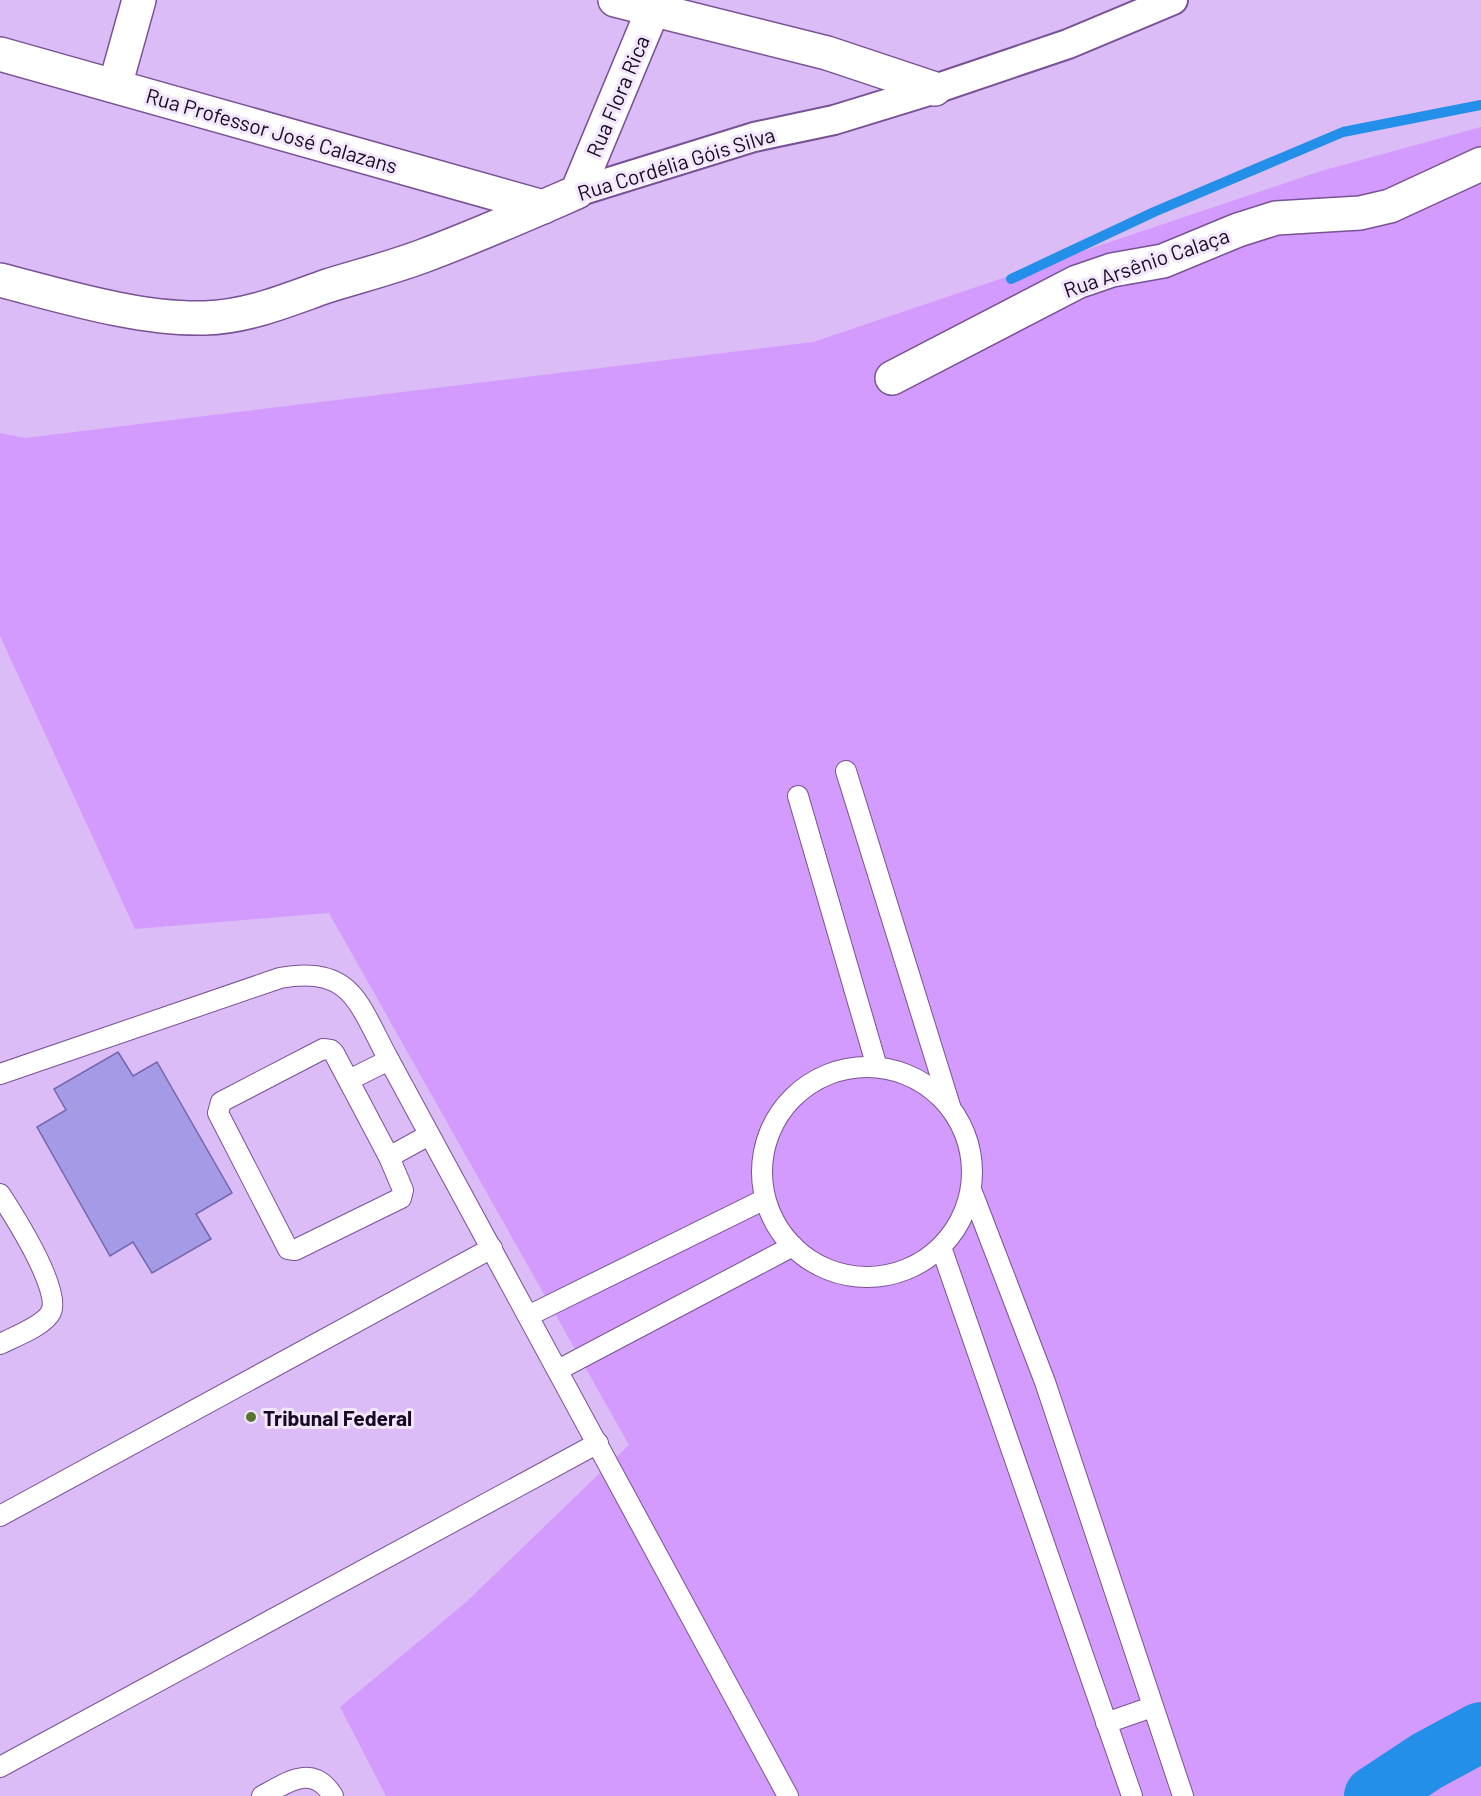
<svg xmlns="http://www.w3.org/2000/svg" width="1481" height="1796" font-family="Barlow,sans-serif">
  <rect width="100%" height="100%" fill="#dcbcf6"/>
  <!-- green -->
  <path fill="#d39bfd" d="M1481,127V1796H386L340,1707L465,1603L629,1445L329,913L135,929L0,636V433L25,438L813,342L1321,171Z"/>
  <g fill="none" stroke-linecap="round" stroke-linejoin="round">
    <!-- stream -->
    <path stroke="#248fe8" stroke-width="10" d="M1011,279L1154,212L1343,132L1481,105"/>
    <!-- river -->
    <path stroke="#248fe8" stroke-width="60" d="M1374,1796L1427,1761L1481,1732"/>
  </g>
  <!-- building -->
  <path fill="#a49ae6" stroke="#7267ae" stroke-width="1.5" d="M118,1052L133,1076L157,1062L232,1193L196,1214L211,1239L152,1273L133,1242L110,1256L37,1127L66,1110L54,1089Z"/>
  <g fill="none" stroke-linecap="round" stroke-linejoin="round">
    <defs>
      <g id="service">
        <path d="M846,771L950,1106"/>
        <path d="M798,796L877,1067"/>
        <path d="M323,1049L331,1050L334,1053L389,1157L403,1190L401,1198L295,1250L288,1249L218,1113L221,1102Z"/>
        <circle cx="867" cy="1172" r="105"/>
        <path d="M0,1074L280,978C353,964 359,1006 389,1060L788,1796"/>
        <path d="M349,1080L389,1060"/>
        <path d="M389,1157L429,1135"/>
        <path d="M972,1192L1045,1382L1183,1796"/>
        <path d="M0,1194C13,1214 62,1290 51,1312C44,1326 14,1337 0,1344"/>
        <path d="M941,1247L1132,1796"/>
        <path d="M528,1316L765,1199"/>
        <path d="M558,1370L793,1246"/>
        <path d="M0,1516L492,1248"/>
        <path d="M1106,1723L1152,1707"/>
        <path d="M0,1767L598,1443"/>
        <path d="M262,1796C288,1782 313,1763 333,1796"/>
      </g>
      <path id="pedestrian" d="M577,192L754,137L834,120L935,89L1068,44L1173,0"/>
      <g id="minor">
        <path d="M615,0L827,53L935,89"/>
        <path d="M0,54L543,207"/>
        <path d="M115,86L139,0"/>
        <path d="M0,280C62,296 140,320 205,318C248,317 287,300 327,286C359,276 391,268 423,256C469,239 515,219 561,199L577,192L657,0"/>
        <path d="M892,378L1077,282L1112,270L1163,261L1238,230L1276,218L1360,213L1390,206L1481,164"/>
      </g>
    </defs>
    <!-- service casing -->
    <use href="#service" stroke="#785294" stroke-width="22"/>
    <!-- pedestrian casing -->
    <use href="#pedestrian" stroke="#785294" stroke-width="32"/>
    <!-- minor casing -->
    <use href="#minor" stroke="#785294" stroke-width="36"/>
    <!-- service -->
    <use href="#service" stroke="#fff" stroke-width="20"/>
    <!-- pedestrian -->
    <use href="#pedestrian" stroke="#fff" stroke-width="28"/>
    <!-- minor -->
    <use href="#minor" stroke="#fff" stroke-width="33"/>
  </g>
  <!-- markers -->
  <circle fill="#57772e" stroke="#f2e6fd" stroke-width="2" cx="251" cy="1417" r="6"/>
  <g text-anchor="middle" dominant-baseline="central" stroke-width="6" stroke-linejoin="round" paint-order="stroke">
    <!-- street labels -->
    <g font-size="21" fill="#180822" stroke="#f2e6fd">
      <text transform="translate(617 96) rotate(-67)">Rua Flora Rica</text>
      <text transform="translate(272 130) rotate(16)">Rua Professor José Calazans</text>
      <text transform="translate(676 163) rotate(-17)">Rua Cordélia Góis Silva</text>
      <text transform="translate(1146 262) rotate(-19)">Rua Arsênio Calaça</text>
    </g>
    <!-- poi labels -->
    <g font-size="21" font-weight="bold" fill="#180822" stroke="#f2e6fd" text-anchor="start">
      <text x="263" y="1417">Tribunal Federal</text>
    </g>
  </g>
</svg>
